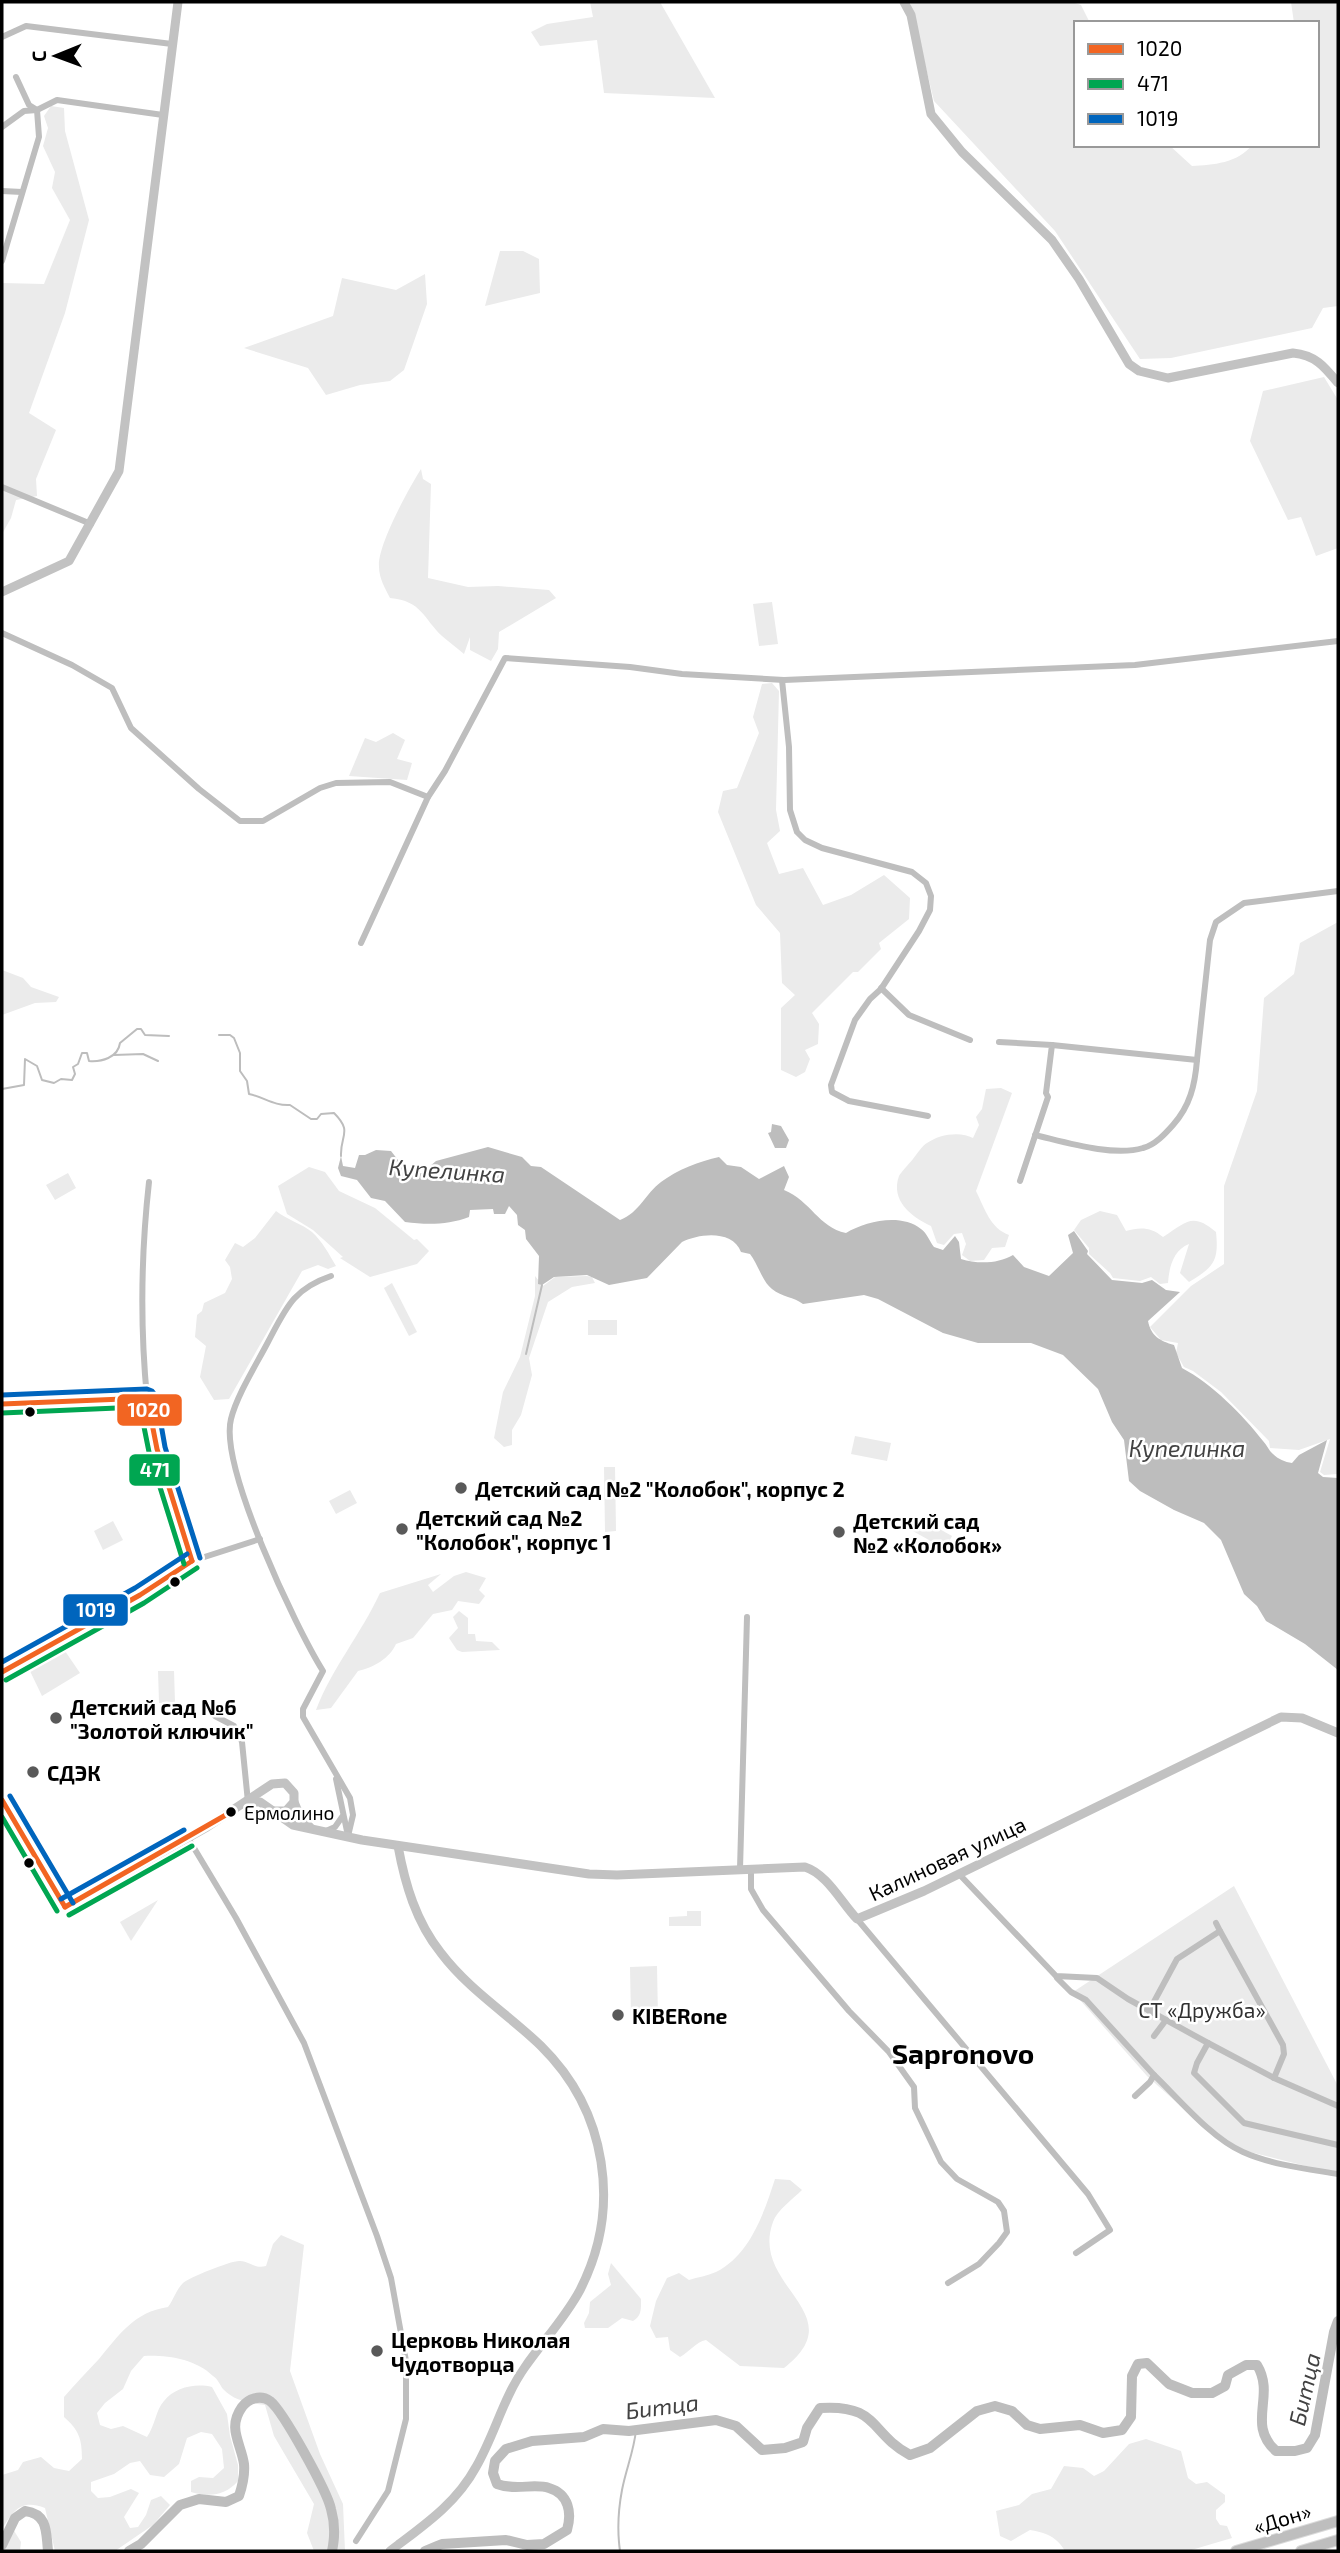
<svg xmlns="http://www.w3.org/2000/svg" width="1340" height="2553" font-family="'Exo 2',sans-serif">
  <rect width="100%" height="100%" fill="#fff"/>
  <!-- green -->
  <g fill="#ebebeb">
    <path d="M590,2H660L715,98L604,93L597,40L540,46L531,32L547,24L593,17Z"/>
    <path d="M910,2H1072L1081,5L1090,23H1076V145H1169L1192,166C1213,165 1238,163 1252,145H1317V23H1294L1291,2H1338V306L1323,308L1312,328L1171,358L1140,359L1055,231L934,101Z"/>
    <path d="M51,106L64,108L65,131L89,220L65,313L29,413L56,430L36,479L37,496L16,500L11,518L2,534V283L44,284L70,220L52,188L55,172L43,146L48,128L44,116Z"/>
    <path d="M500,251H523L539,259L540,293L485,306Z"/>
    <path d="M425,274L427,304L404,370L390,381L360,385L326,395L308,368L244,348L333,316L342,278L396,290Z"/>
    <path d="M1324,377L1338,400V548L1316,556L1301,517L1288,520L1250,441L1263,391Z"/>
    <path d="M421,469L423,479L431,484L428,578L468,587L498,586L549,590L556,598L499,632L498,649L491,661L470,650V637L464,654C457,648 449,642 442,636C423,618 422,601 390,598C385,588 379,578 379,567C377,546 409,488 421,469Z"/>
    <path d="M772,602L778,644L759,646L753,604Z"/>
    <path d="M772,683L779,691L776,810L780,831L767,843L779,874L803,868L823,905L851,895L884,875L910,898L909,919L879,943L881,949L858,972H853L812,1013L819,1024L818,1044L805,1050L810,1059L805,1072L796,1077L781,1070V1008L795,995L782,983L780,933L756,905L718,812L723,791L737,788L759,733L753,717L762,684Z"/>
    <path d="M393,733L405,740L397,759L412,763L407,780L349,776L365,738L376,742Z"/>
    <path d="M1338,922V1474L1324,1475L1320,1472L1330,1439L1299,1450L1270,1448L1269,1441L1221,1392L1193,1371L1184,1367L1176,1353L1178,1343L1161,1340L1150,1327L1191,1286L1224,1264V1186L1257,1091L1264,998L1294,974L1300,943Z"/>
    <path d="M2,970L23,978L31,987L59,997L56,1002L35,1003L2,1015Z"/>
    <path d="M1001,1088L1012,1093L976,1191C985,1209 990,1228 1009,1235L1005,1247L992,1248L984,1260L970,1261L962,1255L966,1244L962,1233L954,1234L944,1245L937,1243L931,1226C912,1217 890,1201 899,1176C902,1171 909,1164 913,1159C917,1154 922,1146 927,1143C939,1134 961,1131 973,1138L979,1125L976,1117L982,1109L986,1089Z"/>
    <path d="M309,1167L325,1172L339,1191L375,1208L414,1240L417,1239L429,1251L417,1264L370,1277L340,1258L343,1257L313,1230L287,1214L278,1186Z"/>
    <path d="M68,1173L76,1188L55,1200L46,1185Z"/>
    <path d="M276,1211C288,1220 302,1224 312,1232C322,1241 329,1254 336,1266L328,1269L318,1265L302,1271L229,1399L214,1400L200,1377L206,1346L195,1337L197,1315L202,1311L204,1303L225,1293L232,1279L230,1267L225,1260L235,1243L243,1247L255,1238Z"/>
    <path d="M1100,1211L1117,1215L1126,1231C1140,1227 1151,1227 1163,1237C1187,1222 1192,1212 1216,1232C1219,1261 1214,1267 1189,1282L1180,1273L1189,1244C1173,1250 1169,1268 1168,1283L1160,1284L1151,1277L1140,1281L1113,1278L1110,1273L1089,1254V1248L1074,1230L1081,1220Z"/>
    <path d="M535,1276L543,1286L555,1277L587,1276L592,1277L595,1283L572,1287L548,1302L529,1358L532,1375L521,1415L512,1430V1445L504,1447L494,1438L503,1392L520,1357L535,1296Z"/>
    <path d="M392,1283L417,1332L409,1336L384,1288Z"/>
    <rect x="588" y="1320" width="29" height="15"/>
    <path d="M855,1436L891,1443L887,1461L851,1454Z"/>
    <path d="M604,1467H615L616,1531L605,1532Z"/>
    <path d="M350,1490L357,1503L336,1514L329,1501Z"/>
    <path d="M918,1517L952,1536L945,1549L911,1530Z"/>
    <path d="M113,1521L123,1540L103,1550L94,1531Z"/>
    <path d="M466,1572L486,1578L479,1590L485,1596L479,1604L458,1601L452,1610L433,1614L413,1638L396,1644C390,1658 373,1668 358,1671L331,1708L316,1710C332,1668 361,1634 380,1593L441,1574L428,1585L433,1592L454,1576Z"/>
    <path d="M459,1611L468,1618V1634H475L476,1641L492,1642L500,1650L462,1652L457,1650L449,1638L458,1628L453,1617Z"/>
    <path d="M65,1651L80,1673L42,1696L30,1671Z"/>
    <path d="M158,1671H174L175,1702L159,1703Z"/>
    <path d="M1234,1886L1338,2086V2174L1242,2150L1184,2109L1147,2076L1073,1992Z"/>
    <path d="M158,1900L131,1941L120,1922Z"/>
    <path d="M687,1911H701V1926H669V1917L687,1916Z"/>
    <path d="M657,1966L658,2018L631,2019L630,1967Z"/>
    <path d="M775,2179L790,2180L802,2190C793,2199 777,2210 773,2222C749,2287 855,2313 784,2368L740,2366L706,2340C696,2342 689,2352 680,2357L670,2350L668,2337L656,2338L650,2326L656,2301L667,2278L679,2273L689,2280C698,2277 707,2276 716,2272C750,2255 764,2213 775,2179Z"/>
    <path d="M281,2235L304,2245L290,2371L320,2454L343,2504L345,2551H314L307,2533L314,2504L274,2436L265,2405C250,2403 234,2401 223,2389C220,2385 218,2379 213,2376C195,2359 168,2355 144,2356L131,2371L123,2389L105,2403L97,2413L100,2425L111,2429L123,2426L147,2437C155,2426 156,2409 164,2401C175,2387 196,2383 212,2387L227,2414L230,2436L238,2465V2481C225,2496 209,2497 191,2492V2481L199,2477L213,2478L224,2468L222,2449L212,2434L201,2432L187,2438L179,2464L164,2477L150,2475L140,2461L130,2463L114,2474L91,2482V2491L98,2498L110,2497L131,2489L139,2493L124,2517L130,2528L138,2527L146,2515L151,2500L161,2496L170,2505L153,2525L115,2551H55L45,2508C21,2499 14,2510 2,2529V2475L18,2470L23,2462L41,2457L54,2468L69,2471L82,2459C82,2439 79,2430 64,2417V2397C75,2384 87,2372 99,2359C119,2335 134,2312 168,2307C174,2299 176,2290 183,2283C188,2278 232,2260 240,2261C251,2262 255,2269 266,2266L273,2244Z"/>
    <path d="M611,2263L641,2299C641,2308 642,2316 633,2321L622,2318L608,2328H585L584,2323L589,2313L590,2302L611,2285L608,2274Z"/>
    <path d="M1146,2439L1181,2451L1188,2478L1196,2484L1207,2482L1225,2495V2502L1216,2510V2519L1220,2525L1227,2526L1232,2538L1188,2551H1065C1056,2536 1046,2533 1030,2530L1011,2541L1000,2536L996,2511L1019,2505L1032,2494L1051,2489L1064,2466L1083,2468L1094,2476L1104,2471L1129,2444Z"/>
    <path d="M13,2529L21,2542L20,2551H2V2533Z"/>
  </g>
  <!-- water -->
  <g fill="#bdbdbd">
    <path d="M772,1124L781,1126L789,1140L786,1148H775L768,1133L771,1132Z"/>
    <path d="M488,1147L522,1157L531,1166L541,1167L620,1220C639,1213 646,1193 661,1182C677,1170 700,1161 719,1157L727,1165L741,1167L759,1179L784,1166L789,1177L784,1190C811,1201 818,1227 846,1233C866,1221 901,1213 921,1229C927,1233 930,1242 934,1247L943,1250L955,1236L959,1242L961,1259C977,1264 998,1264 1013,1255L1024,1267L1049,1276L1073,1253L1068,1235L1074,1231L1088,1251L1087,1254L1112,1280L1142,1283L1152,1280L1166,1290L1180,1292L1148,1321C1151,1336 1160,1341 1174,1345L1182,1368C1212,1384 1242,1414 1263,1441C1267,1445 1269,1451 1273,1454C1278,1459 1285,1462 1292,1463L1299,1455L1327,1440L1318,1473L1323,1477L1338,1478V1670L1305,1644L1266,1621L1257,1606L1244,1594L1221,1540L1204,1523L1174,1510L1140,1491L1129,1481L1124,1440L1112,1422L1098,1389L1063,1355L1031,1343H978L943,1333L878,1299L864,1295L803,1304C794,1297 782,1297 772,1289C762,1281 758,1264 750,1254L741,1252C733,1230 700,1233 682,1242L647,1278L609,1285L587,1275L554,1277L542,1285L538,1284L539,1256L526,1239L525,1230L518,1225L517,1215L509,1206L505,1214H494L493,1209L470,1210L469,1217C448,1225 427,1225 405,1222L385,1201L371,1198L357,1180L341,1176L338,1168L341,1156L343,1166L355,1168L359,1155H365L376,1150L391,1151L408,1173H422L436,1161Z"/>
  </g>
  <g fill="none" stroke-linecap="round" stroke-linejoin="round">
    <!-- stream -->
    <g stroke="#bdbdbd" stroke-width="2">
      <path d="M219,1035H230L234,1038L240,1053V1071L247,1081L249,1094C264,1097 274,1106 290,1105L311,1119H317L321,1114L334,1113C353,1132 340,1135 341,1156"/>
      <path d="M114,1055L143,1054L158,1061"/>
      <path d="M2,1089L24,1085L25,1059L37,1066L42,1080L54,1083L61,1079L72,1080L75,1074L73,1067L78,1064L82,1053H87L89,1061C101,1062 118,1058 120,1043L137,1029H141L145,1035L169,1036"/>
      <path d="M526,1354L542,1285"/>
      <path d="M620,2551C617,2530 618,2511 622,2490C626,2469 634,2451 636,2430"/>
    </g>
    <!-- river -->
    <g stroke="#bdbdbd" stroke-width="10">
      <path d="M2,2545L15,2518L25,2511C48,2514 46,2532 48,2551"/>
      <path d="M129,2551L141,2544L180,2505L199,2499L226,2502L239,2496C243,2484 245,2475 244,2464C241,2443 227,2428 242,2407C248,2399 260,2394 270,2401C283,2411 327,2491 331,2509C335,2523 335,2537 332,2551"/>
      <path d="M425,2551L442,2544L506,2540L527,2545L544,2544L567,2530C572,2513 569,2494 549,2488C534,2483 516,2491 497,2484L493,2473L495,2461L506,2449L532,2441L584,2437L603,2429L629,2431L716,2420L736,2426L762,2450L785,2448L803,2442L807,2428L820,2408C879,2404 869,2433 910,2455L930,2448L977,2411L995,2406L1012,2411L1027,2425L1040,2429L1080,2425L1103,2433L1122,2430L1131,2417L1132,2376L1138,2364L1147,2363L1169,2384L1192,2393H1212L1225,2386L1228,2375L1246,2365H1257C1276,2396 1246,2424 1276,2451H1295L1307,2448L1315,2435L1334,2332L1338,2321"/>
    </g>
    <defs>
      <g id="highway">
        <path d="M1236,2551L1338,2521"/>
        <path d="M1301,2551L1338,2540"/>
      </g>
    </defs>
    <!-- highway casing -->
    <use href="#highway" stroke="#dbdbdb" stroke-width="12"/>
    <!-- street -->
    <g stroke="#bebebe" stroke-width="6">
      <path d="M2,37L26,26L172,44"/>
      <path d="M2,127L24,111L37,110L57,100L163,115"/>
      <path d="M2,191L22,192"/>
      <path d="M2,261L39,137L37,110L29,105L16,77"/>
      <path d="M2,487L91,524"/>
      <path d="M2,633L72,665L112,688L131,728L199,789L240,821H263L320,788L336,783L390,782L428,797"/>
      <path d="M782,680L789,747L790,810L797,832L805,840L822,848L912,872L926,883L931,896L930,910L919,931L881,989L870,999L855,1020L831,1085L832,1092L849,1101L928,1116"/>
      <path d="M361,943L428,797L445,771L505,658L630,667L682,674L784,680L1135,665L1338,641"/>
      <path d="M881,988L909,1015L970,1040"/>
      <path d="M999,1042L1052,1045L1046,1093L1048,1097L1020,1181"/>
      <path d="M1052,1045L1197,1060L1210,940L1216,922L1244,903L1338,891"/>
      <path d="M1035,1135C1065,1142 1113,1157 1143,1148C1155,1145 1165,1134 1173,1125C1190,1106 1195,1085 1197,1060"/>
      <path d="M331,1276C293,1289 286,1308 268,1342C256,1365 237,1395 231,1419C219,1466 296,1628 323,1671L303,1709V1717L350,1798L353,1815L348,1836"/>
      <path d="M147,1398C140,1326 141,1254 149,1182"/>
      <path d="M2,1404L147,1398L157,1449L192,1561"/>
      <path d="M2,1672L140,1595L192,1561L260,1539"/>
      <path d="M215,1716L234,1726L242,1742L248,1802"/>
      <path d="M336,1779L348,1836"/>
      <path d="M326,1831L335,1827L342,1817"/>
      <path d="M188,1838L236,1918L304,2043L377,2236L391,2278L406,2361V2419L388,2491L356,2541"/>
      <path d="M740,1869L747,1617"/>
      <path d="M751,1869V1889L763,1910L849,2011L889,2052L914,2087L915,2108L941,2162L957,2179L998,2202L1004,2211L1007,2232L999,2243L979,2264L948,2283"/>
      <path d="M959,1874L1056,1976L1097,1978L1128,1999L1208,2043L1274,2078L1338,2106"/>
      <path d="M857,1919L1088,2194L1110,2230L1076,2253"/>
      <path d="M1220,1931L1283,2045L1284,2054L1274,2078"/>
      <path d="M1057,1978L1071,1992L1086,2000L1154,2075"/>
      <path d="M1149,2011L1177,1959L1220,1931L1216,1923"/>
      <path d="M1154,2036L1166,2020"/>
      <path d="M1208,2043L1197,2063L1194,2073L1244,2123L1338,2145"/>
      <path d="M1135,2096L1150,2082L1154,2075C1179,2099 1211,2138 1243,2152C1272,2165 1308,2169 1338,2174"/>
    </g>
    <!-- secondary -->
    <g stroke="#c2c2c2" stroke-width="9">
      <path d="M904,2L911,15L931,114L962,152L1052,240L1079,279L1129,364L1139,371L1168,378L1293,353C1315,355 1324,366 1338,383"/>
      <path d="M2,592L69,561L119,471L178,2"/>
      <path d="M2,1800L65,1907L207,1827L272,1784L285,1783L294,1793V1802L286,1811H275"/>
      <path d="M248,1802H260L293,1825L362,1840L589,1874L617,1875L805,1867C827,1874 841,1902 857,1919L924,1891L1281,1717L1302,1718L1338,1733"/>
      <path d="M294,1802L301,1819L310,1827"/>
      <path d="M390,2551C423,2526 456,2504 476,2467C495,2434 503,2398 525,2367C543,2341 565,2318 580,2290C622,2208 607,2111 541,2046C508,2014 469,1990 441,1953C416,1922 405,1884 398,1846"/>
    </g>
    <!-- highway -->
    <use href="#highway" stroke="#bebebe" stroke-width="10"/>
    <defs>
      <g id="bus-1">
        <path d="M2,1404L147,1398L157,1449L192,1561"/>
        <path d="M2,1672L140,1595L192,1561"/>
        <path d="M2,1800L65,1907"/>
        <path d="M65,1907L231,1812"/>
      </g>
      <g id="bus-2">
        <path d="M2,1413L140,1407L149,1452L184,1564"/>
        <path d="M6,1680L144,1603L197,1568"/>
        <path d="M2,1817L57,1911"/>
        <path d="M69,1915L192,1846"/>
      </g>
      <g id="bus-3">
        <path d="M2,1395L147,1389L152,1391L156,1396L165,1447L200,1558"/>
        <path d="M2,1662L135,1588L187,1554"/>
        <path d="M10,1796L73,1903"/>
        <path d="M61,1899L184,1830"/>
      </g>
    </defs>
    <!-- bus-1 casing -->
    <use href="#bus-1" stroke="#fff" stroke-width="10"/>
    <!-- bus-2 casing -->
    <use href="#bus-2" stroke="#fff" stroke-width="10"/>
    <!-- bus-3 casing -->
    <use href="#bus-3" stroke="#fff" stroke-width="10"/>
    <!-- bus-1 -->
    <use href="#bus-1" stroke="#f26522" stroke-width="5"/>
    <!-- bus-2 -->
    <use href="#bus-2" stroke="#00a651" stroke-width="5"/>
    <!-- bus-3 -->
    <use href="#bus-3" stroke="#0065bd" stroke-width="5"/>
  </g>
  <!-- markers -->
  <g fill="#000" stroke="#fff" stroke-width="2.5">
    <circle cx="30" cy="1412" r="6"/>
    <circle cx="175" cy="1582" r="6"/>
    <circle cx="231" cy="1812" r="6"/>
    <circle cx="29" cy="1863" r="6"/>
  </g>
  <g fill="#595959" stroke="#fff" stroke-width="2.5">
    <circle cx="461" cy="1488" r="7"/>
    <circle cx="402" cy="1529" r="7"/>
    <circle cx="839" cy="1532" r="7"/>
    <circle cx="56" cy="1718" r="7"/>
    <circle cx="33" cy="1772" r="7"/>
    <circle cx="618" cy="2015" r="7"/>
    <circle cx="377" cy="2351" r="7"/>
  </g>
  <g text-anchor="middle" dominant-baseline="central" stroke-width="5" stroke-linejoin="round" paint-order="stroke">
    <!-- bus labels -->
    <g font-size="19" fill="#000" stroke="#fff" text-anchor="start">
      <text x="244" y="1812">Ермолино</text>
    </g>
    <!-- poi labels -->
    <g font-size="21" font-weight="bold" fill="#000" stroke="#fff" text-anchor="start">
      <text x="475" y="1488">Детский сад №2 "Колобок", корпус 2</text>
      <text x="416" y="1517">Детский сад №2<tspan x="416" dy="24">"Колобок", корпус 1</tspan></text>
      <text x="853" y="1520">Детский сад<tspan x="853" dy="24">№2 «Колобок»</tspan></text>
      <text x="70" y="1706">Детский сад №6<tspan x="70" dy="24">"Золотой ключик"</tspan></text>
      <text x="47" y="1772">СДЭК</text>
      <text x="632" y="2015">KIBERone</text>
      <text x="391" y="2339">Церковь Николая<tspan x="391" dy="24">Чудотворца</tspan></text>
    </g>
    <!-- street labels -->
    <g font-size="21" fill="#000" stroke="#fff">
      <text transform="translate(947 1858) rotate(-25)">Калиновая улица</text>
      <text transform="translate(1282 2518) rotate(-17)">«Дон»</text>
    </g>
    <!-- park labels -->
    <g font-size="21" fill="#313131" stroke="#fff">
      <text x="1202" y="2009">СТ «Дружба»</text>
    </g>
    <!-- water labels -->
    <g font-size="23" font-style="italic" fill="#424242" stroke="#fff">
      <text transform="translate(447 1170) rotate(4)">Купелинка</text>
      <text x="1187" y="1448">Купелинка</text>
      <text transform="translate(1304 2389) rotate(-77)">Битца</text>
      <text transform="translate(662 2406) rotate(-7)">Битца</text>
    </g>
    <!-- district labels -->
    <g font-size="28" font-weight="bold" fill="#000" stroke="#fff">
      <text x="963" y="2053">Sapronovo</text>
    </g>
  </g>
  <g stroke="#fff" stroke-width="2.5">
    <rect x="116" y="1393" width="67" height="34" rx="7" fill="#f26522"/>
    <rect x="128" y="1453" width="53" height="34" rx="7" fill="#00a651"/>
    <rect x="62" y="1593" width="67" height="34" rx="7" fill="#0065bd"/>
  </g>
  <g font-size="19" text-anchor="middle" font-weight="bold" fill="#fff">
    <text x="149" y="1417">1020</text>
    <text x="155" y="1477">471</text>
    <text x="96" y="1617">1019</text>
  </g>
  <!-- border -->
  <rect width="1340" height="2553" fill="none" stroke="#000000" stroke-width="7"/>
  <!-- legend -->
  <rect x="1074" y="21" width="245" height="126" fill="#ffffff" stroke="#999999" stroke-width="2"/>
  <rect x="1088" y="44" width="35" height="10" fill="#f26522" stroke="#999999" stroke-width="2"/>
  <text x="1137" y="56" font-size="21" fill="#000000">1020</text>
  <rect x="1088" y="79" width="35" height="10" fill="#00a651" stroke="#999999" stroke-width="2"/>
  <text x="1137" y="91" font-size="21" fill="#000000">471</text>
  <rect x="1088" y="114" width="35" height="10" fill="#0065bd" stroke="#999999" stroke-width="2"/>
  <text x="1137" y="126" font-size="21" fill="#000000">1019</text>
  <!-- north arrow -->
  <g transform="translate(56 56) rotate(269)" stroke="#ffffff" stroke-width="5" paint-order="stroke">
  <path d="M0-5L12 26L0 18L-12 26Z" fill="#000000"/>
  <text y="-10" font-size="19" font-weight="bold" text-anchor="middle" fill="#000000">С</text>
  </g>
</svg>
